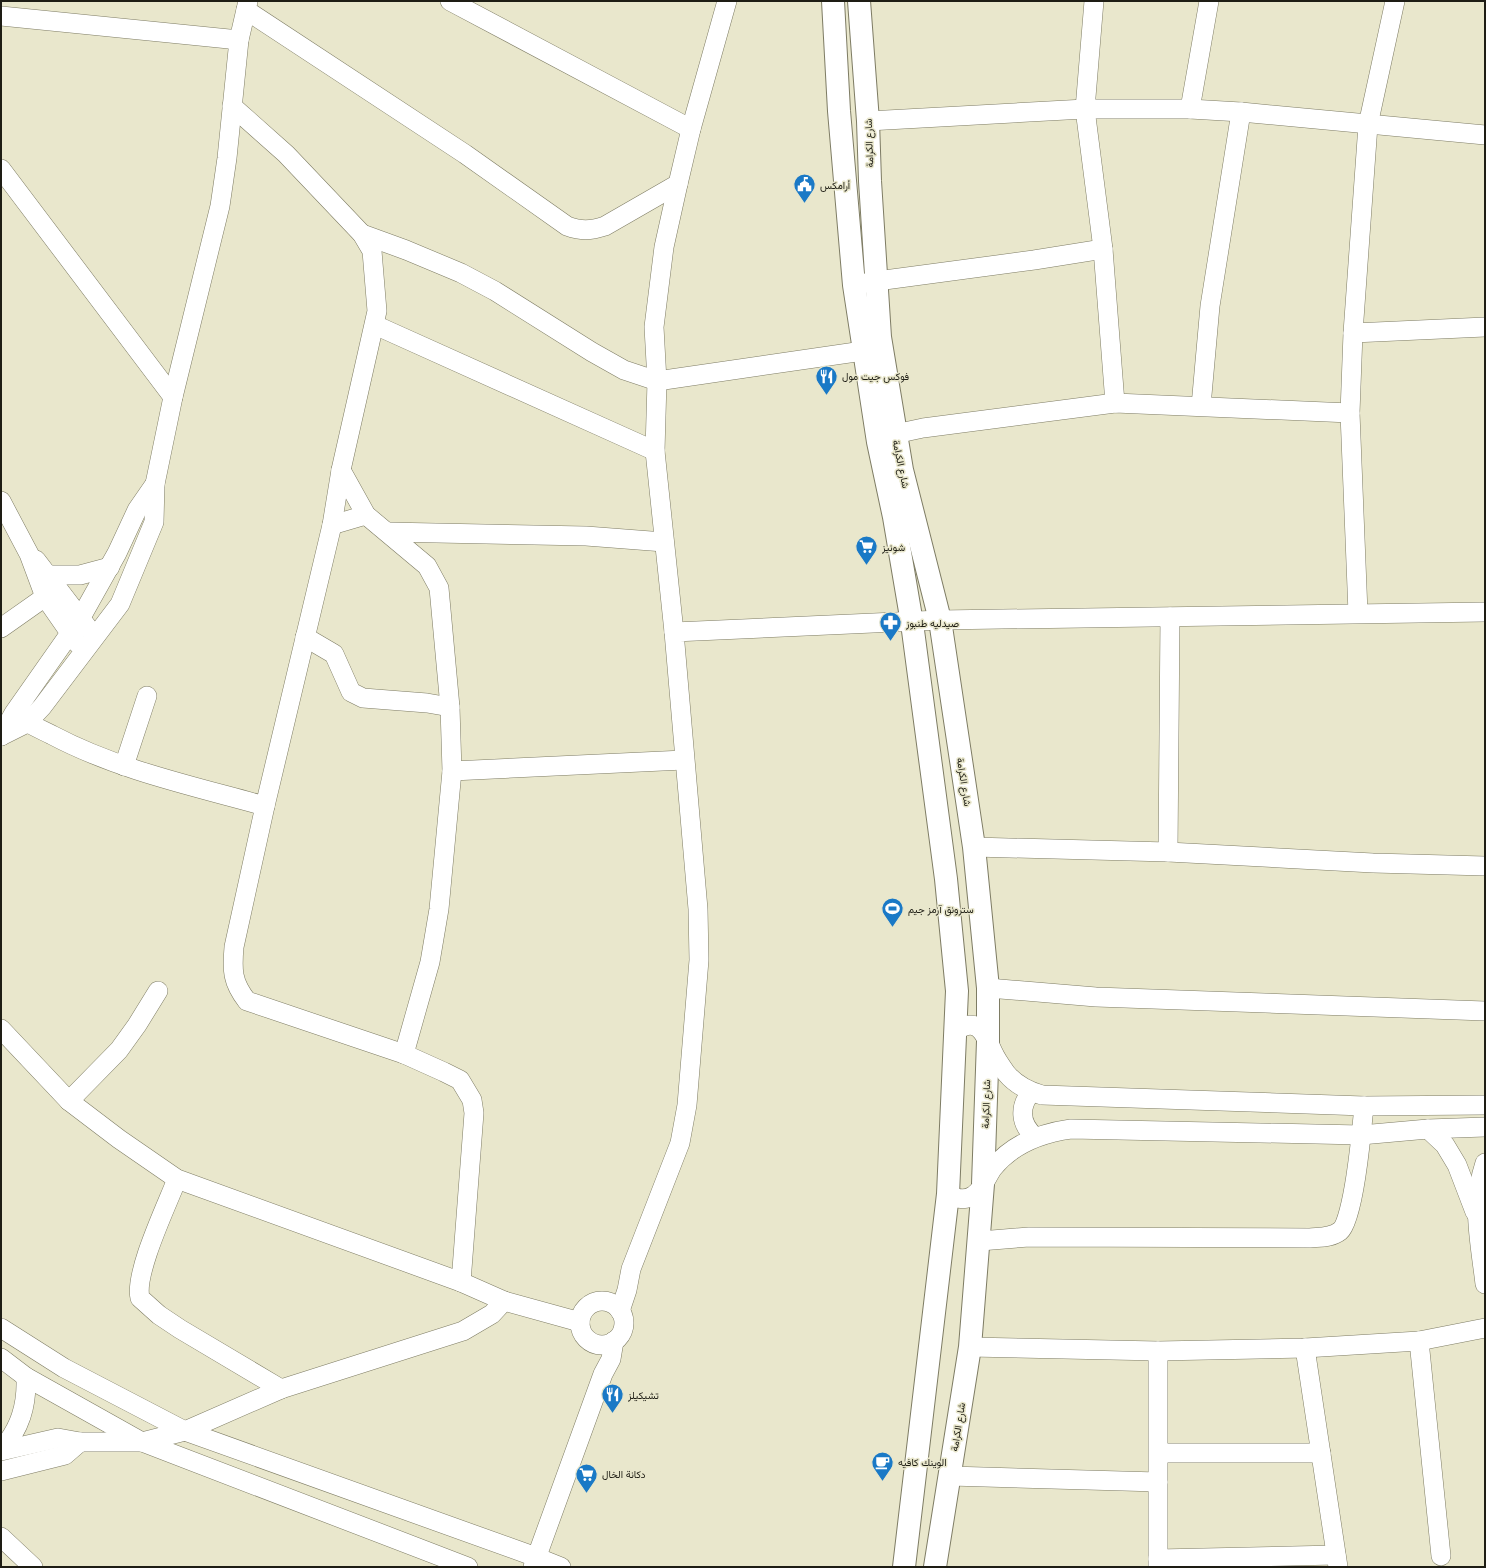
<svg xmlns="http://www.w3.org/2000/svg" width="1486" height="1568" font-family="Helvetica,Vazirmatn,sans-serif">
  <rect width="100%" height="100%" fill="#e9e7cc"/>
  <g fill="none" stroke-linecap="round" stroke-linejoin="round">
    <defs>
      <g id="street">
        <path d="M450,1L691,129"/>
        <path d="M1094,1L1085,109L1103,249L1115,403"/>
        <path d="M246,10L465,154L567,226C581,231 590,231 605,226L678,184"/>
        <path d="M1,16L239,40"/>
        <path d="M232,106L286,154L362,234L372,251L377,311L341,470L332,525L265,806L234,947C232,970 232,982 247,1001L404,1054L444,1072L460,1080L472,1100L474,1113L461,1282"/>
        <path d="M1190,109L1209,1"/>
        <path d="M868,121L1085,109H1190L1241,112L1485,135"/>
        <path d="M1,169L173,397"/>
        <path d="M362,234L406,250L461,273L495,291L592,352L624,370L657,381L863,351"/>
        <path d="M854,285L877,281L1034,260L1103,249"/>
        <path d="M375,325L655,451"/>
        <path d="M1353,333L1485,327"/>
        <path d="M1201,406L1210,306L1241,112"/>
        <path d="M895,434L923,428L1115,403L1350,413"/>
        <path d="M341,470L366,515L427,566L439,588L450,707L452,771L439,909L430,962L404,1054"/>
        <path d="M1,501L29,554L45,597L77,643"/>
        <path d="M332,525L366,515"/>
        <path d="M387,532L586,536L664,542"/>
        <path d="M36,560L88,628"/>
        <path d="M49,575H80L110,567"/>
        <path d="M1358,613L1350,413L1353,333L1368,125L1395,1"/>
        <path d="M1,628L45,597"/>
        <path d="M674,632L655,451L657,381L654,327L664,247L678,184L691,129L727,1"/>
        <path d="M305,637L334,654L351,692L363,698L427,703L450,707"/>
        <path d="M17,716C28,724 40,729 52,735C118,770 193,786 265,806"/>
        <path d="M1,736L27,723L42,707L120,604L154,522L155,484L173,397L220,206L227,158L239,40L248,1"/>
        <path d="M1,736L14,713L80,619L117,553L137,510L155,484"/>
        <path d="M124,766L147,696"/>
        <path d="M452,771L684,760"/>
        <path d="M974,847L1168,852L1373,863L1485,866"/>
        <path d="M1168,852L1170,617"/>
        <path d="M988,988L1096,997L1485,1011"/>
        <path d="M1,1029L69,1101L119,1139L177,1179L461,1282L504,1301L580,1322"/>
        <path d="M956,1031C978,1015 985,1035 993,1052C996,1059 1001,1066 1006,1073C1015,1084 1028,1091 1042,1095L1364,1106L1485,1105"/>
        <path d="M1031,1092C1019,1107 1020,1124 1035,1137"/>
        <path d="M69,1101L119,1050L137,1025L158,991"/>
        <path d="M1428,1129L1445,1145L1457,1165L1475,1212"/>
        <path d="M1485,1163C1471,1205 1480,1241 1485,1284"/>
        <path d="M177,1179C167,1205 134,1273 140,1298L159,1315L180,1329L281,1389"/>
        <path d="M948,1194C956,1199 966,1201 974,1195C983,1189 987,1176 993,1168C1013,1143 1042,1133 1071,1129L1361,1135L1428,1129L1485,1127"/>
        <path d="M980,1241L1029,1237L1310,1238C1320,1237 1331,1238 1340,1231C1354,1220 1362,1127 1364,1106"/>
        <circle cx="602" cy="1323" r="22"/>
        <path d="M620,1311L627,1290L631,1269L680,1143L687,1105L699,960L698,909L674,632L940,620L1485,612"/>
        <path d="M1,1328L64,1368L185,1431L536,1557L561,1567"/>
        <path d="M1419,1341L1441,1556"/>
        <path d="M970,1347L1158,1351L1305,1348L1419,1341L1485,1328"/>
        <path d="M1305,1348L1338,1567"/>
        <path d="M1,1358L26,1377L142,1442L468,1567"/>
        <path d="M1,1450C20,1429 27,1406 26,1377"/>
        <path d="M1,1451L58,1438L80,1442H142L185,1431L281,1389L463,1331L492,1314L504,1301"/>
        <path d="M1159,1453H1321"/>
        <path d="M1,1471L65,1455L80,1442"/>
        <path d="M950,1476L1158,1482"/>
        <path d="M1,1537L33,1567"/>
        <path d="M1158,1559L1336,1555"/>
        <path d="M533,1567L603,1374L611,1359L614,1341"/>
        <path d="M1158,1567V1351"/>
      </g>
      <g id="secondary">
        <path d="M833,1L839,111L854,285L878,442L894,517L912,623L946,879L957,991L948,1194L904,1567"/>
        <path d="M859,1L868,121L870,181L880,337L902,470L940,620L974,847L988,988V1041L983,1184L970,1347L935,1567"/>
      </g>
    </defs>
    <!-- street casing -->
    <use href="#street" stroke="#7e7c64" stroke-width="20"/>
    <!-- secondary casing -->
    <use href="#secondary" stroke="#7e7c64" stroke-width="24"/>
    <!-- street -->
    <use href="#street" stroke="#fff" stroke-width="19"/>
    <!-- secondary -->
    <use href="#secondary" stroke="#fff" stroke-width="22"/>
  </g>
  <!-- icons -->
  <defs>
    <symbol id="civic-pin" viewBox="-11 -11 22 30"><path d="M0 17L-7.5 6A9.5 9.5 0 1 1 7.5 6Z" fill="#1a79c6" stroke="#e9e7cc"/><path d="M-.6-6.5H3V-4.5H.6V-3L4-1V1h2V6H-6V1h2V-1L-.6-3ZM-1.2 2.5V6h2.4V2.5Z" fill="#fff"/></symbol>
    <symbol id="restaurant-pin" viewBox="-11 -11 22 30"><path d="M0 17L-7.5 6A9.5 9.5 0 1 1 7.5 6Z" fill="#1a79c6" stroke="#e9e7cc"/><path d="M-5-6h1v4h1v-4h1v4h1v-4h1v5L-1.5 .5V6h-2V.5L-5-1ZM5-6V6H3V1.5H1.5Q1.5-4 5-6Z" fill="#fff"/></symbol>
    <symbol id="supermarket-pin" viewBox="-11 -11 22 30"><path d="M0 17L-7.5 6A9.5 9.5 0 1 1 7.5 6Z" fill="#1a79c6" stroke="#e9e7cc"/><path d="M-6-5.5h2.5l.6 2H6L4.5 2H-2.5L-4.4-4H-6ZM-1.5 3.2a1.3 1.3 0 1 0 .1 0ZM3 3.2a1.3 1.3 0 1 0 .1 0Z" fill="#fff"/></symbol>
    <symbol id="pharmacy-pin" viewBox="-11 -11 22 30"><path d="M0 17L-7.5 6A9.5 9.5 0 1 1 7.5 6Z" fill="#1a79c6" stroke="#e9e7cc"/><path d="M-2-6h4v4h4v4h-4v4h-4v-4h-4v-4h4Z" fill="#fff"/></symbol>
    <symbol id="stadium-pin" viewBox="-11 -11 22 30"><path d="M0 17L-7.5 6A9.5 9.5 0 1 1 7.5 6Z" fill="#1a79c6" stroke="#e9e7cc"/><path d="M0-5a6.5 5 0 1 0 0 10a6.5 5 0 1 0 0-10ZM-3.5-1.8h7v3.6h-7Z" fill="#fff"/></symbol>
    <symbol id="cafe-pin" viewBox="-11 -11 22 30"><path d="M0 17L-7.5 6A9.5 9.5 0 1 1 7.5 6Z" fill="#1a79c6" stroke="#e9e7cc"/><path d="M-5.5-4.5H6V0H3Q3 3.5 0 3.5H-2.5Q-5.5 3.5-5.5 0ZM3-3.2v2h1.7v-2ZM-6 4.5H4V6H-6Z" fill="#fff"/></symbol>
  </defs>
  <g fill-rule="evenodd">
    <use href="#civic-pin" x="792" y="172" width="25" height="34"/>
    <use href="#restaurant-pin" x="814" y="364" width="25" height="34"/>
    <use href="#supermarket-pin" x="854" y="534" width="25" height="34"/>
    <use href="#pharmacy-pin" x="878" y="610" width="25" height="34"/>
    <use href="#stadium-pin" x="880" y="896" width="25" height="34"/>
    <use href="#restaurant-pin" x="600" y="1382" width="25" height="34"/>
    <use href="#cafe-pin" x="870" y="1450" width="25" height="34"/>
    <use href="#supermarket-pin" x="574" y="1462" width="25" height="34"/>
  </g>
  <g text-anchor="middle" dominant-baseline="central" stroke-width="3" stroke-linejoin="round" paint-order="stroke">
    <!-- street labels -->
    <g font-size="10" fill="#1e1d14" stroke="#e9e7cc">
      <text transform="translate(869 143) rotate(-92)">شارع الكرامة</text>
      <text transform="translate(901 464) rotate(78)">شارع الكرامة</text>
      <text transform="translate(964 782) rotate(81)">شارع الكرامة</text>
      <text transform="translate(986 1104) rotate(-88)">شارع الكرامة</text>
      <text transform="translate(958 1427) rotate(-81)">شارع الكرامة</text>
    </g>
    <!-- poi labels -->
    <g font-size="10" fill="#1e1d14" stroke="#e9e7cc" text-anchor="start">
      <text x="820" y="185">أرامكس</text>
      <text x="842" y="376">فوكس جيت مول</text>
      <text x="882" y="547">شونيز</text>
      <text x="906" y="623">صيدليه طنبوز</text>
      <text x="908" y="909">سترونق آرمز جيم</text>
      <text x="628" y="1395">تشيكيلز</text>
      <text x="898" y="1462">الوينك كافيه</text>
      <text x="602" y="1474">دكانة الخال</text>
    </g>
  </g>
  <!-- border -->
  <rect width="1486" height="1568" fill="none" stroke="#1e1d14" stroke-width="4"/>
</svg>
